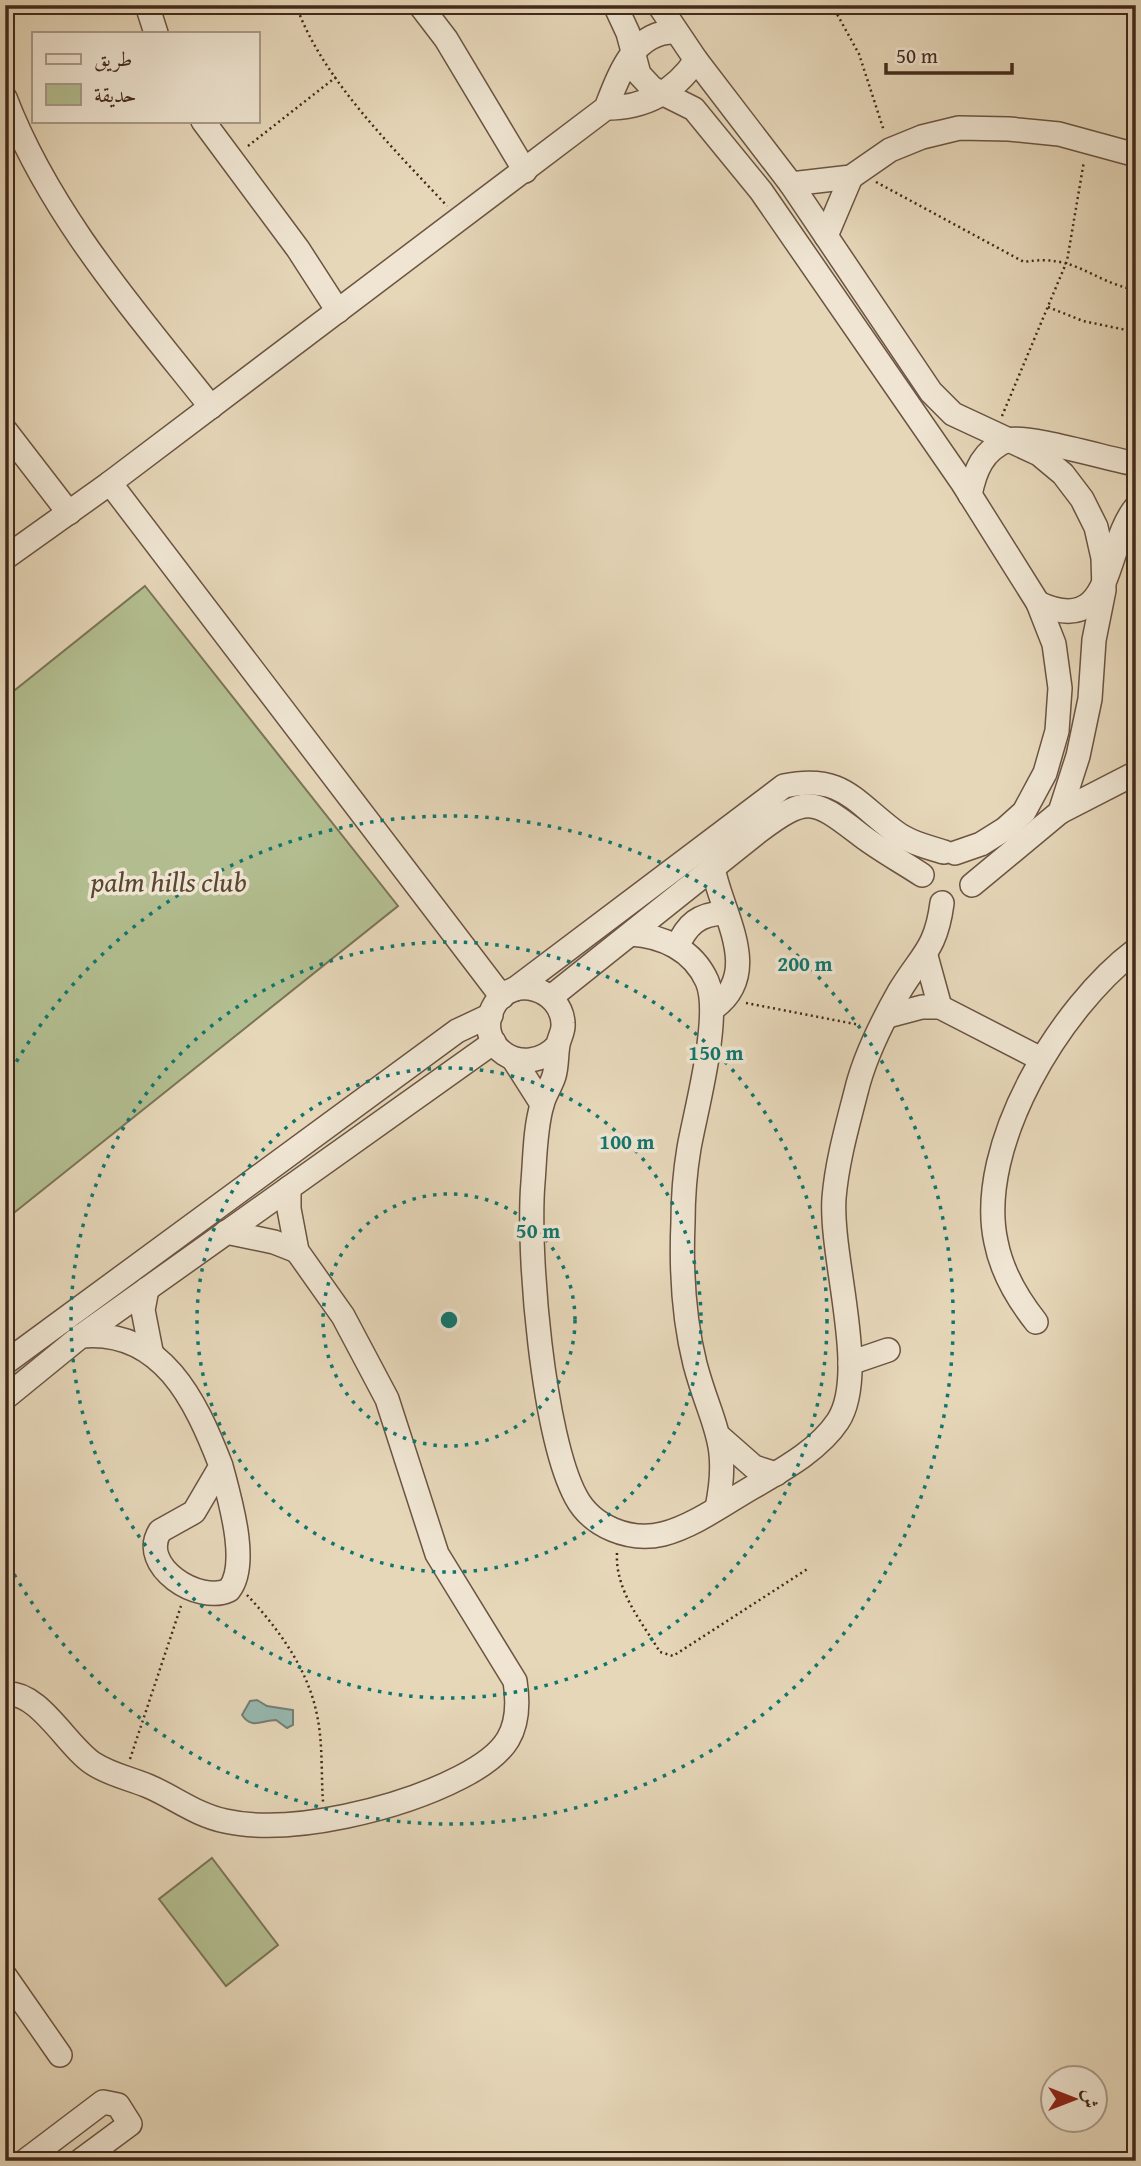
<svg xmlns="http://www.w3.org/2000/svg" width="1141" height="2166" font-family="'Gentium Book Plus',Amiri,serif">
  <rect width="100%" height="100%" fill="#e6d7b9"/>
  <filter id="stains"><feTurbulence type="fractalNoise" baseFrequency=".00286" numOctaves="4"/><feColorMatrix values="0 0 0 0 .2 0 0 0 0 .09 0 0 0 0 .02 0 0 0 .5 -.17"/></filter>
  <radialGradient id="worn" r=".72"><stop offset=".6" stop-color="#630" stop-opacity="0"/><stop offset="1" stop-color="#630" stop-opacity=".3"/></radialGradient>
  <!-- green -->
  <g fill="#b3be90" stroke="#7a7456" stroke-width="2">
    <path d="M145,586L398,906L5,1220V698Z"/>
    <path d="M212,1858L278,1945L226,1986L159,1899Z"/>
  </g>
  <!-- water -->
  <path fill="#96b9b1" stroke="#747f75" stroke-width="2" d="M257,1700L267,1706L293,1710V1725L287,1728L276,1720C262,1720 252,1730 242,1715L250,1701Z"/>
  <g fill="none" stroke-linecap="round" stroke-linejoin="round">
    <defs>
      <g id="minor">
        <path d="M147,5L156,33"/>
        <path d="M420,5L446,39L525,171"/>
        <path d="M615,5L628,33L639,74L652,88L694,109L761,191L962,482L1038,603L1054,644L1060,688L1057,731L1045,773L1024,812L1005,829L981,844L955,853"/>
        <path d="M659,5L696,60L791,184L931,392L953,414L1039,454L1063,474L1082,499L1096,527L1103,558L1104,590L1094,640L1090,699L1078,756L1060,812L972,885"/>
        <path d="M5,98C50,215 134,310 211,407"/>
        <path d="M606,108C644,108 674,93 696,60"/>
        <path d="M203,121L298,249L338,311"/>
        <path d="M791,184L851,177L890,150L922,137L959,128L1009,129L1059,134L1136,155"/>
        <path d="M826,236L851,177"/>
        <path d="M5,430L69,513"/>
        <path d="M110,483L502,997"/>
        <path d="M970,495C975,470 983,450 1008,440C1025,434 1112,460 1136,464"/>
        <path d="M5,558L110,483L606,108C619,75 634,30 676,32"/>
        <path d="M1038,603C1115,639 1103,547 1136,507"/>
        <path d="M1060,812L1136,773"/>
        <path d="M713,868C722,915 763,972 714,1008"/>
        <path d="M631,934C663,936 693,950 707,981C722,1015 696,1109 689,1148C685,1172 683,1198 683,1222C681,1268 684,1320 695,1364C711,1425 731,1440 717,1508"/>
        <path d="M677,947C687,924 699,914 724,913"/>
        <path d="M926,956L940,1007"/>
        <path d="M515,989L784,786C841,774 853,800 894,831C908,842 927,847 944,852"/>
        <path d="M551,997L759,831C806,796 813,798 858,833C878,849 901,861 922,875"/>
        <path d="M888,1016L922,1007H940L1041,1059"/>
        <path d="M558,1045C524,1082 470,1045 495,1004C514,974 561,989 563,1023C564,1032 559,1037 558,1045C556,1056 557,1066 554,1076C551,1086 544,1095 542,1105C535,1128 535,1158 533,1182C527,1253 543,1436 576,1497C592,1527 630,1542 663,1534C694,1526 725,1503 753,1487C782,1470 819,1450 838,1421C869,1373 830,1259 834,1198C837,1162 847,1127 856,1092C864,1058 882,1022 899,992C921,955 936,950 942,903"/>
        <path d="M514,1060L542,1104"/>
        <path d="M226,1232L274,1242L297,1251"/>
        <path d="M147,1289L143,1310L151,1351"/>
        <path d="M1036,1322C1017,1298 1002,1273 996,1242C975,1146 1061,1006 1136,950"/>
        <path d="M81,1336C162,1328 196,1401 221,1466L194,1512L160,1531C138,1566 199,1605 229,1590C250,1564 229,1497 221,1466"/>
        <path d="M5,1363L457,1031L491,1015"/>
        <path d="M850,1363L888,1350"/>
        <path d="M5,1398L81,1336L494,1042"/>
        <path d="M721,1438L754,1467L776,1474"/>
        <path d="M5,1694C39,1690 67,1747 94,1764C111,1775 129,1778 148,1786C174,1797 196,1815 225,1821C292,1836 401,1808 461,1777C506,1754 523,1732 515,1681L437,1554L387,1399L343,1316L297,1251L289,1209V1188"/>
        <path d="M5,1976L60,2055"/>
        <path d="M25,2161L103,2102L118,2105L130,2124L80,2161"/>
      </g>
    </defs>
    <!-- minor casing -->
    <use href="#minor" stroke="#6b5442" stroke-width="26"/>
    <!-- path -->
    <g stroke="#42291b" stroke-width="2.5" stroke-dasharray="2 3.5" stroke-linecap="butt">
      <path d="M296,5C322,79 394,149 447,206"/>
      <path d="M832,5L859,54L884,131"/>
      <path d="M248,146L336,77"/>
      <path d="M876,182L1024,262C1075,253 1090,281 1136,290"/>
      <path d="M1048,307L1083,321L1136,332"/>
      <path d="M1002,416L1067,261L1084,161"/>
      <path d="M746,1003L860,1025"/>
      <path d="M617,1553C615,1590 641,1621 660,1652L673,1656L809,1568"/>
      <path d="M247,1595C278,1628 308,1669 317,1715C323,1743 321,1774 323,1802"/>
      <path d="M130,1759L181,1606"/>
    </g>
    <!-- minor -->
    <use href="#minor" stroke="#efe5d2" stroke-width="23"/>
  </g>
  <!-- distance rings -->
  <g fill="none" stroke="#0f766e" stroke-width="3.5" stroke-dasharray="3.5 7">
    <circle cx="449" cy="1320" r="126"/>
    <circle cx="449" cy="1320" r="252"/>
    <circle cx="449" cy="1320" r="378"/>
    <path d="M6 1080A504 504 0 1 1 6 1560"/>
  </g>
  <g text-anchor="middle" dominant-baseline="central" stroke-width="7" stroke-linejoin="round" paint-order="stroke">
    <!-- park labels -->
    <g font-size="28" font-style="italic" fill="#594732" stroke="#efe5d2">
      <text x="169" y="881">palm hills club</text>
    </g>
  </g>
  <circle cx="449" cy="1320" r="10" fill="#0f766e" stroke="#efe5d2" stroke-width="3.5"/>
  <g font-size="21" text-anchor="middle" font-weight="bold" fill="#0f766e" stroke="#efe5d2" stroke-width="7" stroke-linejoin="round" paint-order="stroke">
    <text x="805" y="971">200 m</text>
    <text x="716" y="1060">150 m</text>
    <text x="627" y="1149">100 m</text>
    <text x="538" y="1238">50 m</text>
  </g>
  <!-- margin -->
  <rect width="1141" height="2166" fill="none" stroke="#e6d7b9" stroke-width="28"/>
  <rect x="7" y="7" width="1127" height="2152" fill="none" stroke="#42291b" stroke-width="3.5"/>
  <rect x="14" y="14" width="1113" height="2138" fill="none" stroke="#42291b" stroke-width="2"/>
  <!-- legend -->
  <rect x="32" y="32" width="228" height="91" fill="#efe5d2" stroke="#aa9a89" stroke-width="2"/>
  <rect x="46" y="54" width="35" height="10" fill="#efe5d2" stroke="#aa9a89" stroke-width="2"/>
  <text x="94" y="66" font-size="21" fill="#42291b">طريق</text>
  <rect x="46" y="84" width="35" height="21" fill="#b3be90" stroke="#aa9a89" stroke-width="2"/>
  <text x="94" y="102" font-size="21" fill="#42291b">حديقة</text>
  <!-- north arrow -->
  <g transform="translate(1074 2099) rotate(90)"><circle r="33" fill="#efe5d2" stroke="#aa9a89" stroke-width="2"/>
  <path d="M0-5L12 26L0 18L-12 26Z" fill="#8f2418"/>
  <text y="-10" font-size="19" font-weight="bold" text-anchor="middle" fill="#42291b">ش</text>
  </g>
  <!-- scale -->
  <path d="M886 63v10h126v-10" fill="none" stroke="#42291b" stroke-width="3.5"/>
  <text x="896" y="63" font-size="21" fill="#42291b" stroke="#efe5d2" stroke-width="5" paint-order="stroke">50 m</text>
  <rect width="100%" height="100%" filter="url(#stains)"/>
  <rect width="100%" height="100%" fill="url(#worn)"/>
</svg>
